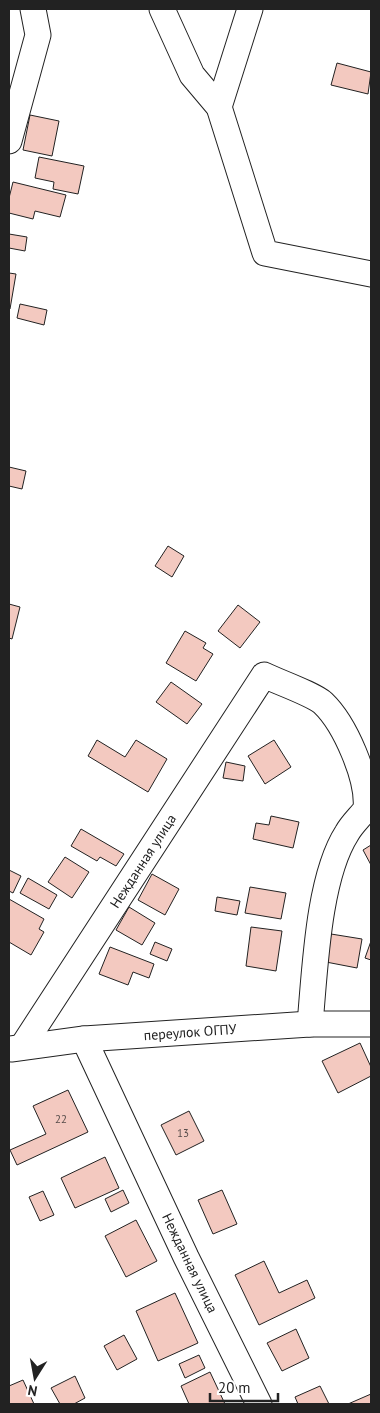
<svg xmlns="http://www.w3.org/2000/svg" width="380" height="1413" font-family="'PT Sans',sans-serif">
  <rect width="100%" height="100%" fill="#fff"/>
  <!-- building -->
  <g fill="#f3c9c0" stroke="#222">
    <path d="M337,63L371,72L368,94L331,85Z"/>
    <path d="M30,115L59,121L52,156L23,150Z"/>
    <path d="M39,157L84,166L78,194L53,189L54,182L35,178Z"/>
    <path d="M13,182L66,195L60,217L35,211L33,219L9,213V198Z"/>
    <path d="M9,234L27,237L25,251L9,248Z"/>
    <path d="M9,273L16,274L10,309H9Z"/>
    <path d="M20,304L47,310L44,325L17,318Z"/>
    <path d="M9,467L26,471L22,489L9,486Z"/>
    <path d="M168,546L184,556L172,577L155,566Z"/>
    <path d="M9,604L20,607L12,639L9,638Z"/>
    <path d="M238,605L260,622L240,648L218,631Z"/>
    <path d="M185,631L206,643L203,648L213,654L196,681L166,663Z"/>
    <path d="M171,682L202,704L187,724L156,702Z"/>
    <path d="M97,740L125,757L136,740L167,759L148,792L88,756Z"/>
    <path d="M274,740L291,767L265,784L248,756Z"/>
    <path d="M226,762L245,766L243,781L223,778Z"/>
    <path d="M271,816L299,822L293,848L253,839L256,823L269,825Z"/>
    <path d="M81,829L124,854L116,866L100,857L97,861L71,846Z"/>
    <path d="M371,845V865L363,850Z"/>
    <path d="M65,857L89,872L72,898L48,882Z"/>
    <path d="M9,870L21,876L13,893L9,891Z"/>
    <path d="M152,874L179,889L165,915L138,900Z"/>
    <path d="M28,878L57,895L49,909L20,893Z"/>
    <path d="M250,887L286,893L281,919L245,913Z"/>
    <path d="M217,897L240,901L237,915L215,911Z"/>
    <path d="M9,899L44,919L39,929L44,932L31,955L9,942Z"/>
    <path d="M129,907L155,923L142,945L116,930Z"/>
    <path d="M251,927L282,931L276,971L246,966Z"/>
    <path d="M331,934L362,939L357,968L326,962Z"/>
    <path d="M371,941V960L365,958Z"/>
    <path d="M155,942L172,949L167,961L150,954Z"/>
    <path d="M110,947L154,964L149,978L133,972L128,985L99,974Z"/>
    <path d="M360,1043L371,1067V1076L338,1093L322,1061Z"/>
    <path d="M68,1090L88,1132L17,1165L10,1150L46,1134L33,1106Z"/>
    <path d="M189,1111L204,1141L176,1155L161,1125Z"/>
    <path d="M105,1157L119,1188L75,1208L61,1178Z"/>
    <path d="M123,1190L129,1203L111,1212L105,1199Z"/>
    <path d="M222,1190L237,1224L213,1234L198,1200Z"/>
    <path d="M43,1191L54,1215L40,1221L29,1197Z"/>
    <path d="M136,1220L157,1261L126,1277L105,1236Z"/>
    <path d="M264,1261L279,1293L307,1280L315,1298L259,1325L235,1275Z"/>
    <path d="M175,1293L198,1343L158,1361L136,1311Z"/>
    <path d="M296,1329L309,1358L282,1371L267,1343Z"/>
    <path d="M124,1335L137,1359L117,1370L104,1346Z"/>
    <path d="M199,1355L205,1368L185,1378L179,1364Z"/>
    <path d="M210,1372L225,1404H189L181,1386Z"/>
    <path d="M75,1376L85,1398L74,1404H60L51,1388Z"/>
    <path d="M23,1380L34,1404H9V1386Z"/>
    <path d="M320,1386L329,1404H298L295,1397Z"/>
    <path d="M371,1394V1404H348Z"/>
  </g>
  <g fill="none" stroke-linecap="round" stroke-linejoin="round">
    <defs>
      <g id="minor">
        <path d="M162,9L192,75L219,107L265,253L371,274"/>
        <path d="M219,107L250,9"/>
        <path d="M9,141L38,35L33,9"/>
        <path d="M84,1039L186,1257L259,1404"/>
        <path d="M22,1047L264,675C278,682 313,694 323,703C345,724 369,779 366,809C360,817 352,824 347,833C318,878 315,970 310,1024"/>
        <path d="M11,1049L84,1039L310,1024H371"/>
      </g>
    </defs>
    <!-- minor casing -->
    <use href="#minor" stroke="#222" stroke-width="27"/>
    <!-- minor -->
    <use href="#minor" stroke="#fff" stroke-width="25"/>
  </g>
  <g text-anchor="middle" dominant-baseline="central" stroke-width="4" stroke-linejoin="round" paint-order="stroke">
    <!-- number labels -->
    <g font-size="11" fill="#564c4a">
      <text x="61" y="1119">22</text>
      <text x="183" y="1133">13</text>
    </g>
    <!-- street labels -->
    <g font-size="14" fill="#222" stroke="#fff">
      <text transform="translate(143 861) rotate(-57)">Нежданная улица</text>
      <text transform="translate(190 1032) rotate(-4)">переулок ОГПУ</text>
      <text transform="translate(190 1263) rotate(64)">Нежданная улица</text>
    </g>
  </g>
  <!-- border -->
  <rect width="380" height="1413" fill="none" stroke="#222222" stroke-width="20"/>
  <!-- north arrow -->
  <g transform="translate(35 1378) rotate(191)" stroke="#ffffff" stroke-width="4" paint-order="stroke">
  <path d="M0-4L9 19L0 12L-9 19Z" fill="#222222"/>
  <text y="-8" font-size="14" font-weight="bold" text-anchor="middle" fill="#222222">N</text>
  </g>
  <!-- scale -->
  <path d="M210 1393v8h68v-8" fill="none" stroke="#222222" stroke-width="2.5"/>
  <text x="218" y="1393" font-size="15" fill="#222222" stroke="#ffffff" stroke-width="4" paint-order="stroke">20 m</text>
</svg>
